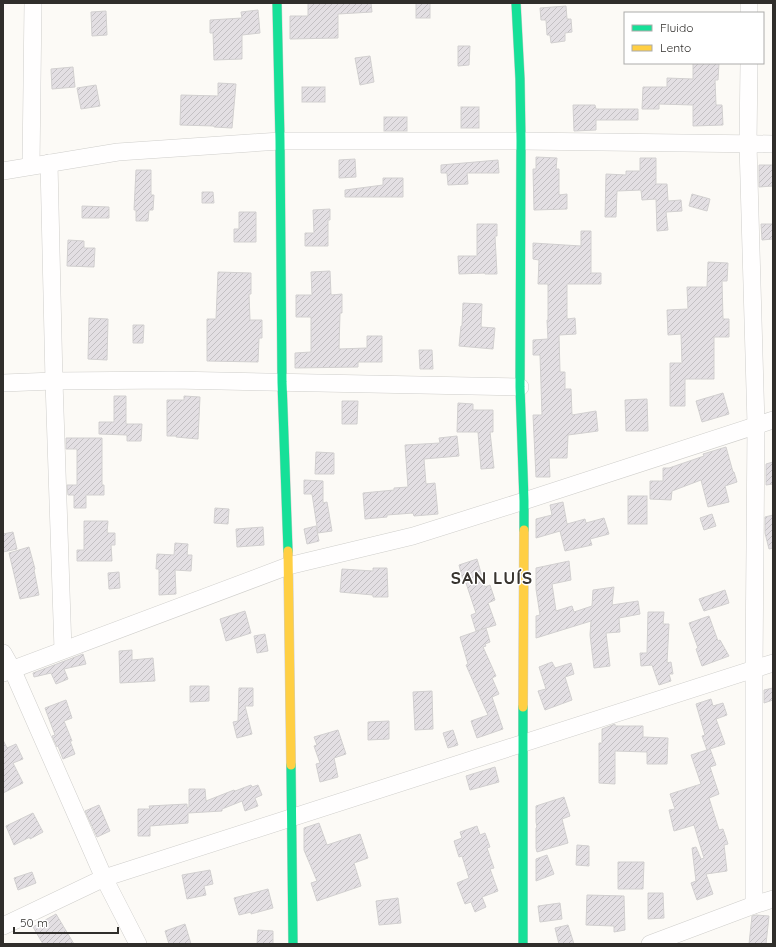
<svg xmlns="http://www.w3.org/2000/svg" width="776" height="947" font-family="Quicksand,sans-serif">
  <defs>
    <pattern id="building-hatch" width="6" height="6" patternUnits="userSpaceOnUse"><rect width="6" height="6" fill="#e3dfe3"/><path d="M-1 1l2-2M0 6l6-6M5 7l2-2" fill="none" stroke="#c3c0c3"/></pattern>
  </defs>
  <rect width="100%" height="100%" fill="#fcfaf6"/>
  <!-- building -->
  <g fill="url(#building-hatch)" stroke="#d2d0d0">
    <path d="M308,3H371L372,12L338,14V38L290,39V16H308Z"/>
    <rect x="416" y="3" width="14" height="15"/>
    <path d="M566,6L567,19H571L572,32L565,33V41L551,43L550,35H547L546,20H541L540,8Z"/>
    <path d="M258,10L260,33L242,35V59L214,60L213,33H210V20L242,18L241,12Z"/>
    <path d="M106,11L107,35L92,36L91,12Z"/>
    <path d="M458,46H470L469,65L458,66Z"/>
    <path d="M370,56L374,82L360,85L355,58Z"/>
    <path d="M693,63H719L718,80H715L716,105H722L723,125L693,126V105L659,104V109H642L643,87H667V78L693,79Z"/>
    <path d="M73,67L75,87L52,89L51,69Z"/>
    <path d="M218,83L236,84L232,128L214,127V126L180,125L181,95L218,96Z"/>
    <path d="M96,85L100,106L81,109L77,88Z"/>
    <rect x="302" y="87" width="23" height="15"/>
    <path d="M573,105H595L596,109H638V120H596V130L574,131Z"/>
    <rect x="461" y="107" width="18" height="21"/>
    <rect x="384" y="117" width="23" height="14"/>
    <path d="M536,157L557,158L556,169H559V195L567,194V209L534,210L533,169H536Z"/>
    <path d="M640,158H656V184H667L668,201L681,200L682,211L666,212L668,230L657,231L656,199L642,200L641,190L617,191L616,217H605L606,174L626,175V171H640Z"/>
    <path d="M355,159L356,177L339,178V160Z"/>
    <path d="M498,160L499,173H467L468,184L448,185L447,173H441V165Z"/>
    <path d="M759,165H773V186L759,187Z"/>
    <path d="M136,170H151V195H154L153,210H149L148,221H136V210H134Z"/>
    <path d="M383,178H403V197H345V190L383,185Z"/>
    <path d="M202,192H213L214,203H202Z"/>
    <path d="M692,194L710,199L707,211L689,206Z"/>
    <path d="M82,206L109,207V218H82Z"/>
    <path d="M330,209V220H328V246H305V233H314L313,210Z"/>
    <path d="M239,212H256V242H234V229H239Z"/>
    <path d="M477,224H497V236H495L497,274H485V273L459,274L458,256H477Z"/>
    <path d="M761,224H773V239L762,240Z"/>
    <path d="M581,231H591V273H601V284H567V319L575,318L576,334L559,335L560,372H565V389H571L572,415L596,411L598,431L568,435L567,458H549L550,477H536L533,415H542L540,355H533V340L548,339L547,320H548V284H538L539,260L533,259V243L581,246Z"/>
    <path d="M68,240L84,241V248H95L94,267L67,266Z"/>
    <path d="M708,262L728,263L727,281H722L723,319H729V337H714V379H685V406H670V363H682L681,334L668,335L667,310L688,309L687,287H707Z"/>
    <path d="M330,271L331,295L342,294V313H340L339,349L367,348V336H382V362H358V367L295,368V353L311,352V317H296V295H312L311,272Z"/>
    <path d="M218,272L251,273V294H249L250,320H262V338H259L258,362L207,361V319H216Z"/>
    <path d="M463,303L482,304L481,327L495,328L493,349L459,346L461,326H462Z"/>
    <path d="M89,318L108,319L107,360L88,359Z"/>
    <path d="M133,325H144L143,343H133Z"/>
    <path d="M419,350H432L433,369H420Z"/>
    <path d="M723,393L729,414L702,422L696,401Z"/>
    <path d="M114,396H126V424H142L141,441H127V435L99,434V422H114Z"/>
    <path d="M184,396L200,397L198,439L176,437V436H167V400H184Z"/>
    <path d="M647,399L648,431H626L625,400Z"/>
    <path d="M342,401H358L357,424H342Z"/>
    <path d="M458,403L473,404V410H493V432H490L494,468L481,469L478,432H457Z"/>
    <path d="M457,436L459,456L424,459L426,484L435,483L438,514L414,516L413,513L387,515V517L365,519L363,493L394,490V488L408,487L405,445L440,443L439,438Z"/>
    <path d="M66,438H102V485H104V495H86V508H74V495H68L67,485H77V449H66Z"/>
    <path d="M726,447L733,472H734L737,482L725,486L729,502L708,507L701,480L672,491L671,500L650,499V481H663V468H669L704,456L703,454Z"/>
    <path d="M316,452L334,453V474H315Z"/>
    <path d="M773,462V484L766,485V464Z"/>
    <path d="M304,480L323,481V503L327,502L332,531L318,533L312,494H304Z"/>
    <rect x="628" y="496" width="19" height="28"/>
    <path d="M563,502L567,524L585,519L586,523L604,518L609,534L590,539L592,545L565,551L560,531L536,538V519L552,515L550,505Z"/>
    <path d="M215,508L229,509L228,524L214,523Z"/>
    <path d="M712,514L716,526L704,530L700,518Z"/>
    <path d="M773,515V548L769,549L765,533V517Z"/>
    <path d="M84,521H108L107,533H115V545H111L112,561H77V550H84Z"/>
    <path d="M316,526L319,541L307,544L304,529Z"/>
    <path d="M263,527L264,545L237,547L236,529Z"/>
    <path d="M13,532L17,549L3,552V534Z"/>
    <path d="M175,543L188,544L187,555H192L191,571L175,570L176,594L159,595V569H156L157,554L174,555Z"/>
    <path d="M29,547L35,569L34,570L39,595L20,599L9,553Z"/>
    <path d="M477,559L485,587L490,585L495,600L488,603L496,625L476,631L471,615L476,613L466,583L464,584L459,565Z"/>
    <path d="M569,561L571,580L552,584L556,611L572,606L574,612L592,606L593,590L614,587L612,605L638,601L640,614L619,618L620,632L606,633L610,666L594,668L590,635L591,621L536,638V616L540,615L536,589V568Z"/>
    <path d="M373,568H387L388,597H373V595L340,592L342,569L373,571Z"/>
    <path d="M119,572L120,588L109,589L108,573Z"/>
    <path d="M725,590L729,603L704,611L699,599Z"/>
    <path d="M245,611L251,633L226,641L220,619Z"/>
    <path d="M648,612H664L663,624H669L667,663L671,662L673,674H669L671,681L659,685L652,665L641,666L640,653H647Z"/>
    <path d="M709,616L718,641L720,640L729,656L702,666L696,649L698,648L689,623Z"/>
    <path d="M486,628L490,642L485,644L486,646L483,647L496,676L492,678L499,694L492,697L503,729L477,738L471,721L488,715L466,665L468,664L460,637Z"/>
    <path d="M265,634L268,651L257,653L254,636Z"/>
    <path d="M132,650V660L153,658L155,681L120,683L119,651Z"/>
    <path d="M83,654L86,664L64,669L68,679L56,684L51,673L34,677L33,673Z"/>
    <path d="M552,662L555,668L571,663L574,674L565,677L572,700L545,710L538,691L546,689L539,667Z"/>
    <path d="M190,686H209V701L190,702Z"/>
    <path d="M239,688H253V706H245L252,734L237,738L233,722L238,721Z"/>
    <path d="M773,688V700L764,703V690Z"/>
    <path d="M432,691L433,729L415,730L413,692Z"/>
    <path d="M711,699L713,706L723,703L727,715L716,719L725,744L707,750L702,736L705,735L696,704Z"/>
    <path d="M66,700L72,718L64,721L72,741H70L75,754L63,759L58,746L57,747L52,736L55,735L45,708Z"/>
    <path d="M389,721V739L368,740V722Z"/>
    <path d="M615,724V726H643V737L668,738L667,764H647V752L615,751V784L599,783V743H602V729Z"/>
    <path d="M338,730L346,754L334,758L338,777L320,782L316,764L320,763L314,746L317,745L314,737Z"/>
    <path d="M453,730L458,745L448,748L443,733Z"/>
    <path d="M3,740L7,748L16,744L23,759L13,763L23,783L3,793Z"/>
    <path d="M710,749L716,765L710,767L719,794L709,798L719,830L723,829L728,844L724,845L727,871L706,874L713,894L697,900L691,883L696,881L692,848L696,847L701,859L704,858L694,825L674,831L669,810L675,809L670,794L701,784L691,755Z"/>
    <path d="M495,767L499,782L470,790L466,776Z"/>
    <path d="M251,785L252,787L258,785L262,795L255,798L258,806L245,811L242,801L222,809V811L188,813V823L150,826V836H138V809H150L149,806L187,804V808L189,807V789H205L206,801L234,790L235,791Z"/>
    <path d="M564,797L570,816L562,819L568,843L537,852L536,848V828L537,827L536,822V806Z"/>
    <path d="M99,805L110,831L97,837L85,811Z"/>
    <path d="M33,813L43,832L30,839V837L14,845L6,826Z"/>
    <path d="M319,823L327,845L360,834L368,858L354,863L361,886L317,901L311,883L317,881L304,850V828Z"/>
    <path d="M477,826L480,835L485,833L490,847L487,848L494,868L490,869L498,891L482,897L486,907L475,912L471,902L465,904L457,883L469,878L462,856L459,857L454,841L462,838L460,832Z"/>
    <path d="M577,845L589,846V866L576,865Z"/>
    <path d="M547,855L554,874L536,881V859Z"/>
    <path d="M618,862H644L643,889H618Z"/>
    <path d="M210,870L213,884L204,886L206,895L187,899L182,875Z"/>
    <path d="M32,872L36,883L18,890L14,878Z"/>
    <path d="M268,889L273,908L251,914V912L239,915L234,898Z"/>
    <path d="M648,893H663L664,918L648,919Z"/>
    <path d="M587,895L624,896L625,930L614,932V926L586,925Z"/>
    <path d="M398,898L401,923L379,925L376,901Z"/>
    <path d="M560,903L562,919L540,922L538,906Z"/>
    <path d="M56,914L74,944H43L33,927Z"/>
    <path d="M756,915L769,916L766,944H749L752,916Z"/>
    <path d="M185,924L191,944H169L165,931Z"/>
    <path d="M568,925L574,944H559L555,928Z"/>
    <path d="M258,930L273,931V944H257Z"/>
  </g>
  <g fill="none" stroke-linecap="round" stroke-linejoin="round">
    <defs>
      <g id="street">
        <path d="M749,13V3"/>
        <path d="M749,63L748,144L756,425L754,669V905"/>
        <path d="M49,163L54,381L63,650"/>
        <path d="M31,166L33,3"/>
        <path d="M3,171L118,152L280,141H521L773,144"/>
        <path d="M3,383L54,381L173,380L520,387"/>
        <path d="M3,653L12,669L104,878L138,944"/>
        <path d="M3,673L288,566L413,536L524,501L773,420"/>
        <path d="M3,926L104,878L773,663"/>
        <path d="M650,944L754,905L773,899"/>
      </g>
      <g id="fast">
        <path d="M277,3L280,141L282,382L288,551"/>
        <path d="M516,3L520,79L521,141L520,387L524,501V530"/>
        <path d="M291,765L293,944"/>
        <path d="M523,944V707"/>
      </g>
      <g id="slow">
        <path d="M288,551L291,765"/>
        <path d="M523,707L524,530"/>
      </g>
    </defs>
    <!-- street casing -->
    <use href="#street" stroke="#cfcecb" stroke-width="18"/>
    <!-- fast casing -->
    <use href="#fast" stroke="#cfcecb" stroke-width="10"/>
    <!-- slow casing -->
    <use href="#slow" stroke="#cfcecb" stroke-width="10"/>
    <!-- street -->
    <use href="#street" stroke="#fffefe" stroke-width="17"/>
    <!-- fast -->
    <use href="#fast" stroke="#16e098" stroke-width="9"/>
    <!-- slow -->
    <use href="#slow" stroke="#ffcf43" stroke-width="9"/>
  </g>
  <g text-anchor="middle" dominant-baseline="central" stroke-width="3" stroke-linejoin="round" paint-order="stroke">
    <!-- district labels -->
    <g font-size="17" font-weight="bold" letter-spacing="1" fill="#38342f" stroke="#fff">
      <text x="492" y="577">SAN LUÍS</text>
    </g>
  </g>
  <!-- border -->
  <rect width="776" height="947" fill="none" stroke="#302e2b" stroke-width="8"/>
  <!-- legend -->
  <rect x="624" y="12" width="140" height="52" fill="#ffffff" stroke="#acabaa"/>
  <rect x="632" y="25" width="20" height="6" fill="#16e098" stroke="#acabaa"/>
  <text x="660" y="32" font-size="12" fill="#302e2b">Fluido</text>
  <rect x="632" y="45" width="20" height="6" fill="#ffcf43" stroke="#acabaa"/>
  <text x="660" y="52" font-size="12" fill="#302e2b">Lento</text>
  <!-- scale -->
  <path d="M14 927v6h104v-6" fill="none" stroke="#302e2b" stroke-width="2"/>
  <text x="20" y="927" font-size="12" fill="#302e2b" stroke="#ffffff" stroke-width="3" paint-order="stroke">50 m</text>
</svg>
